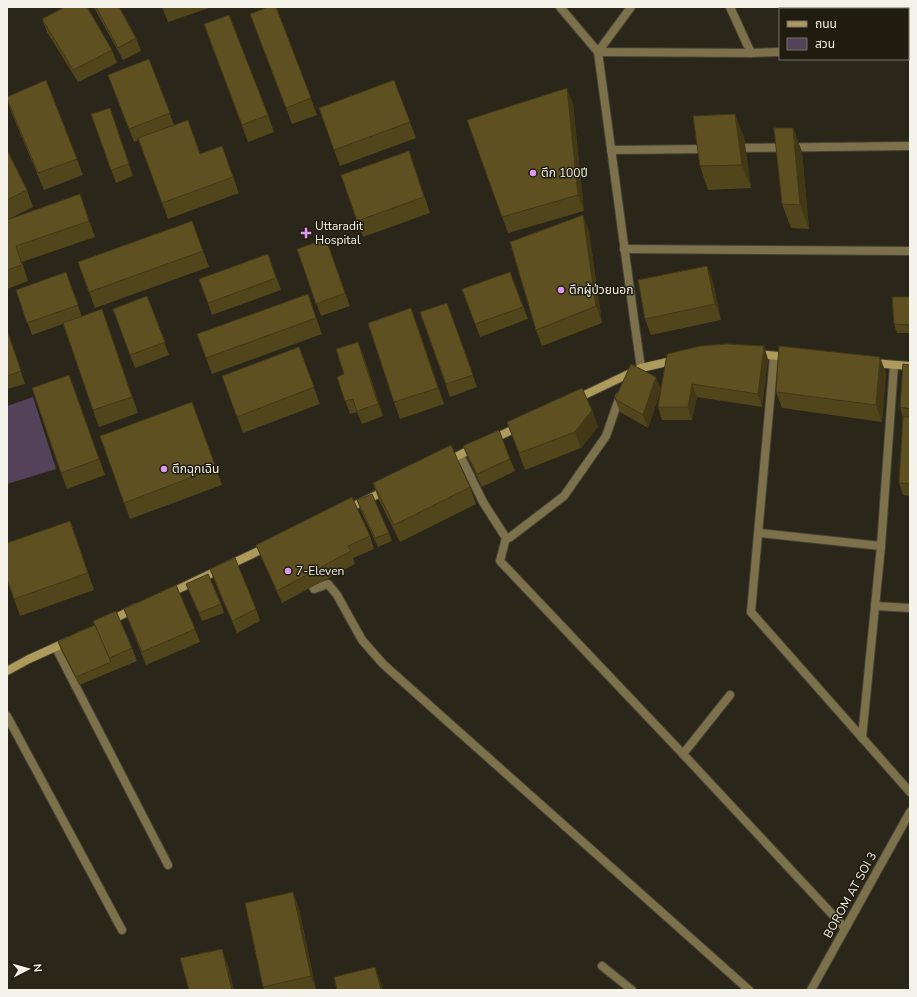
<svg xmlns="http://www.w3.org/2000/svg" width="917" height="997" font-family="'Nunito Sans','Noto Sans Thai',sans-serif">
  <rect width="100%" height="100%" fill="#2a2619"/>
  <!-- green -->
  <path fill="#54425b" d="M33,397L56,469L7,484V406Z"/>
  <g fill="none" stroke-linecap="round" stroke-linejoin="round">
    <defs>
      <g id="street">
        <path d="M560,7L598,52L634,319L641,368"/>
        <path d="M730,7L751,53"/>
        <path d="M908,28L910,27"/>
        <path d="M598,52L751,53L780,52"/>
        <path d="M598,52L631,7"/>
        <path d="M734,148L910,146"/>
        <path d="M611,150L708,149"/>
        <path d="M624,249L910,251"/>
        <path d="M774,356L751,612L910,792"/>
        <path d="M620,396L606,436L564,496L509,538H506L500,561L683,754L845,928"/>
        <path d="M460,455L483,502L506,538"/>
        <path d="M759,533L881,546"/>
        <path d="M308,577L314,589L328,584L337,595L362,640L383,664L749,990"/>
        <path d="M875,606L910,608"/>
        <path d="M56,648L168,865"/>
        <path d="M7,716L122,930"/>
        <path d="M862,738L881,546L894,365"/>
        <path d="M683,754L730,695"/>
        <path d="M602,966L632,990"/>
        <path d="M811,990L910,812"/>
      </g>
      <g id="secondary">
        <path d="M757,354L789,357"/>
        <path d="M873,363L910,366"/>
        <path d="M576,399L641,368L676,360"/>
        <path d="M491,440L520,426"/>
        <path d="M448,461L475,447"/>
        <path d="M347,509L387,490"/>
        <path d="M168,594L267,547"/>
        <path d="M110,621L135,608"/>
        <path d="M7,671L29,659L69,641"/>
      </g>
    </defs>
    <!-- street casing -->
    <use href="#street" stroke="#464336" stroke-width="10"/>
    <!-- secondary casing -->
    <use href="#secondary" stroke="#464336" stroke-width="10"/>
    <!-- street -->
    <use href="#street" stroke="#7c714a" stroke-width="8"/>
    <!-- secondary -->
    <use href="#secondary" stroke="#ae9b5b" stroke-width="8"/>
  </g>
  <!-- wall -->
  <g fill="#51451c">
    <path d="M94,7H119L136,38L141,51L123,60L97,13Z"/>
    <path d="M162,7H212L168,22Z"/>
    <path d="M276,7L317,115L292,124L250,14Z"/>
    <path d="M42,19L112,50L117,63L78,82L47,32Z"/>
    <path d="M210,41L268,115L274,132L248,142Z"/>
    <path d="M149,59L174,125L200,154L222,146L239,193L168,219L139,140L134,142L108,75Z"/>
    <path d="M394,80L416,138L340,166L319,108Z"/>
    <path d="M7,99L77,159L83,175L44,190L12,114Z"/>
    <path d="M573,104L584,211L508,233L467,120Z"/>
    <path d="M110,108L133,176L116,183L91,114Z"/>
    <path d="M735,114L744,138L751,188L708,190L700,166Z"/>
    <path d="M793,128L802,152L809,229L791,228L782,204Z"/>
    <path d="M7,150L27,190L33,207L7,220Z"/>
    <path d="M415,168L430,213L363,237L357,221Z"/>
    <path d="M80,194L95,237L22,262L28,281L7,289V220Z"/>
    <path d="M192,221L209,267L95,308L78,262Z"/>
    <path d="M589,231L602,323L542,346L536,330Z"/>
    <path d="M326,239L350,306L321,316L297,249Z"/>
    <path d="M268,254L281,290L212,315L199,279Z"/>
    <path d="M707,266L713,282L721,320L651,335L645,319Z"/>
    <path d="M66,272L82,317L108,326L138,413L99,427L63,324L32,335L16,290Z"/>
    <path d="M510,272L528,319L480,337L462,289Z"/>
    <path d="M308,294L322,334L212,374L206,358Z"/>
    <path d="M147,296L169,355L135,368L113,309Z"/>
    <path d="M910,297V333H897L894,324Z"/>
    <path d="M447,303L477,387L450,397L420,312Z"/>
    <path d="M417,325L444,404L400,419L394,402Z"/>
    <path d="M7,329L25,384L7,389Z"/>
    <path d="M299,347L320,404L243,433L222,376Z"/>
    <path d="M363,354L383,416L362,424L357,412L350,414L337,377L344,374Z"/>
    <path d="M768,359L762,407L697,397L692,420H662L658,407L661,390L648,428L620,412L615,399L661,389Z"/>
    <path d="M910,365V496L903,495L899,483L903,418L900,407Z"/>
    <path d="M886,373L882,422L782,408L776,392Z"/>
    <path d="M69,375L105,475L67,489L61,473Z"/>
    <path d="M192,402L222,485L130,519L100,436Z"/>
    <path d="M592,410L598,427L581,448L525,470L507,422Z"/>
    <path d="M463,446L510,459L515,471L482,487L468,458Z"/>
    <path d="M373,483L470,487L476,504L400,542L379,500Z"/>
    <path d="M357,500L389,533L392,541L378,547L360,509Z"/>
    <path d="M70,521L94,590L20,616L7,579Z"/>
    <path d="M370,536L374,549L353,558L355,564L282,603L261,557L256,545Z"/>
    <path d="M210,569L256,609L260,621L237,633L215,582Z"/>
    <path d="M186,584L221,604L224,613L202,621Z"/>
    <path d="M124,609L195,629L200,642L146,665Z"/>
    <path d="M58,642L132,648L137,661L79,685L61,650Z"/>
    <path d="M293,892L299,909L316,990H264L263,987Z"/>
  </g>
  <!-- shaded-wall -->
  <g fill="#423816">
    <path d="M567,88L573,104L584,211L578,195Z"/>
    <path d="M735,114L744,138L751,188L742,165Z"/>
    <path d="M793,128L802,152L809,229L800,205Z"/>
    <path d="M80,194L86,211L95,237L89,221Z"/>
    <path d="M583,215L589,231L602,323L596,306Z"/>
    <path d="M707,266L713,282L721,320L715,304Z"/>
    <path d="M411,308L417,325L444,404L438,388Z"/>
    <path d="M358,342L363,354L383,416L378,404Z"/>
    <path d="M764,346L768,359L762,407L758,394Z"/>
    <path d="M880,357L886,373L882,422L876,405Z"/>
    <path d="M656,377L661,389L648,428L643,415Z"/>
    <path d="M692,384L697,397L692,420L688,407Z"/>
    <path d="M592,410L598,427L581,448L575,432Z"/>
    <path d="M293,892L299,909L316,990L311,976Z"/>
    <path d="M222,949L228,965L234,990H232Z"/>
    <path d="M375,967L381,983L383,990H381Z"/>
  </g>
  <!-- building -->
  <g fill="#5e5020" stroke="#423816">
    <path d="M65,7H87L112,50L73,70L42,19Z"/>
    <path d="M96,7H119L136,38L118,48Z"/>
    <path d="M268,7H276L311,98L286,108L250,14Z"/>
    <path d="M229,15L268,115L242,125L204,24Z"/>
    <path d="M149,59L170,113L129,129L108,75Z"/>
    <path d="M46,80L77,159L38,173L7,99V97Z"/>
    <path d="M394,80L410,122L334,150L319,108Z"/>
    <path d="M567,88L578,195L502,217L467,120Z"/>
    <path d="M110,108L129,164L111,170L91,114Z"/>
    <path d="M735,114L742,165L700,166L693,116Z"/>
    <path d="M188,120L200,154L222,146L233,177L162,203L138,138Z"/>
    <path d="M774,128H793L800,205L782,204Z"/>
    <path d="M7,150L27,190L7,200Z"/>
    <path d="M409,151L424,197L357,221L341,175Z"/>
    <path d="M80,194L89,221L16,246L22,265L7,270V220Z"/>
    <path d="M583,215L596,306L536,330L510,242Z"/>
    <path d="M192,221L203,251L89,292L78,262Z"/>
    <path d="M326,239L345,293L316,304L297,249Z"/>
    <path d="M268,254L276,278L208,303L199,279Z"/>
    <path d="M707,266L715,304L645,319L638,280Z"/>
    <path d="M66,272L78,305L27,323L16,290Z"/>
    <path d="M510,272L523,307L475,324L462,289Z"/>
    <path d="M308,294L316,318L206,358L197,334Z"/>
    <path d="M147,296L165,342L130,355L113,309Z"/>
    <path d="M892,297H910V325L894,324Z"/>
    <path d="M447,303L473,375L446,384L420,312Z"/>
    <path d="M411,308L438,388L394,402L368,323Z"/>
    <path d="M102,309L132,397L93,410L63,323Z"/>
    <path d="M7,330L21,371L7,376Z"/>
    <path d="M358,342L378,404L357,411L353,399L345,401L337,377L344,374L336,349Z"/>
    <path d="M727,344L764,346L758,394L692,384L688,407H658L667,354L700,346Z"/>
    <path d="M779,346L880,357L876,405L776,392Z"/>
    <path d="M299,347L314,387L237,417L222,376Z"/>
    <path d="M631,364L656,377L643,415L615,399Z"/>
    <path d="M903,364L910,365V409L900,407Z"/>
    <path d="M69,375L99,459L61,473L32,388Z"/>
    <path d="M582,388L592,410L575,432L519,453L507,422Z"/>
    <path d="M192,402L216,468L124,503L100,436Z"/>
    <path d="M903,417H910V484L899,483Z"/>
    <path d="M499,430L510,459L477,474L463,446Z"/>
    <path d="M451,445L470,487L394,525L373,483Z"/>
    <path d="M372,494L389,533L375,538L357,500Z"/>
    <path d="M352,497L370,536L348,546L351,551L277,591L256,545Z"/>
    <path d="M70,521L88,573L14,599L7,579V543Z"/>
    <path d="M235,558L256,609L232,621L210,569Z"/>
    <path d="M208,574L221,604L199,613L186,584Z"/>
    <path d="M176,585L195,629L142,652L124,609Z"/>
    <path d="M116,611L132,648L109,658L93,621Z"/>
    <path d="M95,625L111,662L76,677L58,642L78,632Z"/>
    <path d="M293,892L311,976L263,987L245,903Z"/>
    <path d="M222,949L232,990H189L180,958Z"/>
    <path d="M375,967L381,990H337L334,977Z"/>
  </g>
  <!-- markers -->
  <g fill="#dc99f4" stroke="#201d10" stroke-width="1.5">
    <circle cx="533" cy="173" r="4"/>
    <path d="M304 227h4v4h4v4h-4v4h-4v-4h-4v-4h4z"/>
    <circle cx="561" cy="290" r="4"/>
    <circle cx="164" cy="469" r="4"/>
    <circle cx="288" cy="571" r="4"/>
  </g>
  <g text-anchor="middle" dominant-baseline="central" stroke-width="3" stroke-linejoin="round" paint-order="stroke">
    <!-- poi labels -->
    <g font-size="12" fill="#f5f2e9" stroke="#201d10" text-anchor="start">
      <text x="541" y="173">ตึก 100ปี</text>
      <text x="315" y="226">Uttaradit<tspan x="315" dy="14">Hospital</tspan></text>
      <text x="569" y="290">ตึกผู้ป่วยนอก</text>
      <text x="172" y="469">ตึกฉุกเฉิน</text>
      <text x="296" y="571">7-Eleven</text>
    </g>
    <!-- street labels -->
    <g font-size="12" fill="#f5f2e9" stroke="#201d10">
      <text transform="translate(850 895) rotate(-61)">BOROM AT SOI 3</text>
    </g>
  </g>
  <!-- border -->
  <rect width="917" height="997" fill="none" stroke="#f5f2e9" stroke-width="16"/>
  <!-- legend -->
  <rect x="779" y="8" width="130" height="52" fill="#201d10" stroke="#757267"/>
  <rect x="787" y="21" width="20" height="6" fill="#ae9b5b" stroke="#757267"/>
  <text x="815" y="28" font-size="12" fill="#f5f2e9">ถนน</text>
  <rect x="787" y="38" width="20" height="12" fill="#54425b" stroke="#757267"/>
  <text x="815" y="48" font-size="12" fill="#f5f2e9">สวน</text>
  <!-- north arrow -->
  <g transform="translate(28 969) rotate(84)" stroke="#201d10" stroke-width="3" paint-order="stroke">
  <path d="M0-3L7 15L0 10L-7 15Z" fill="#f5f2e9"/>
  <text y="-6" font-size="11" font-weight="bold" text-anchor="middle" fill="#f5f2e9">N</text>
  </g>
</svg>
